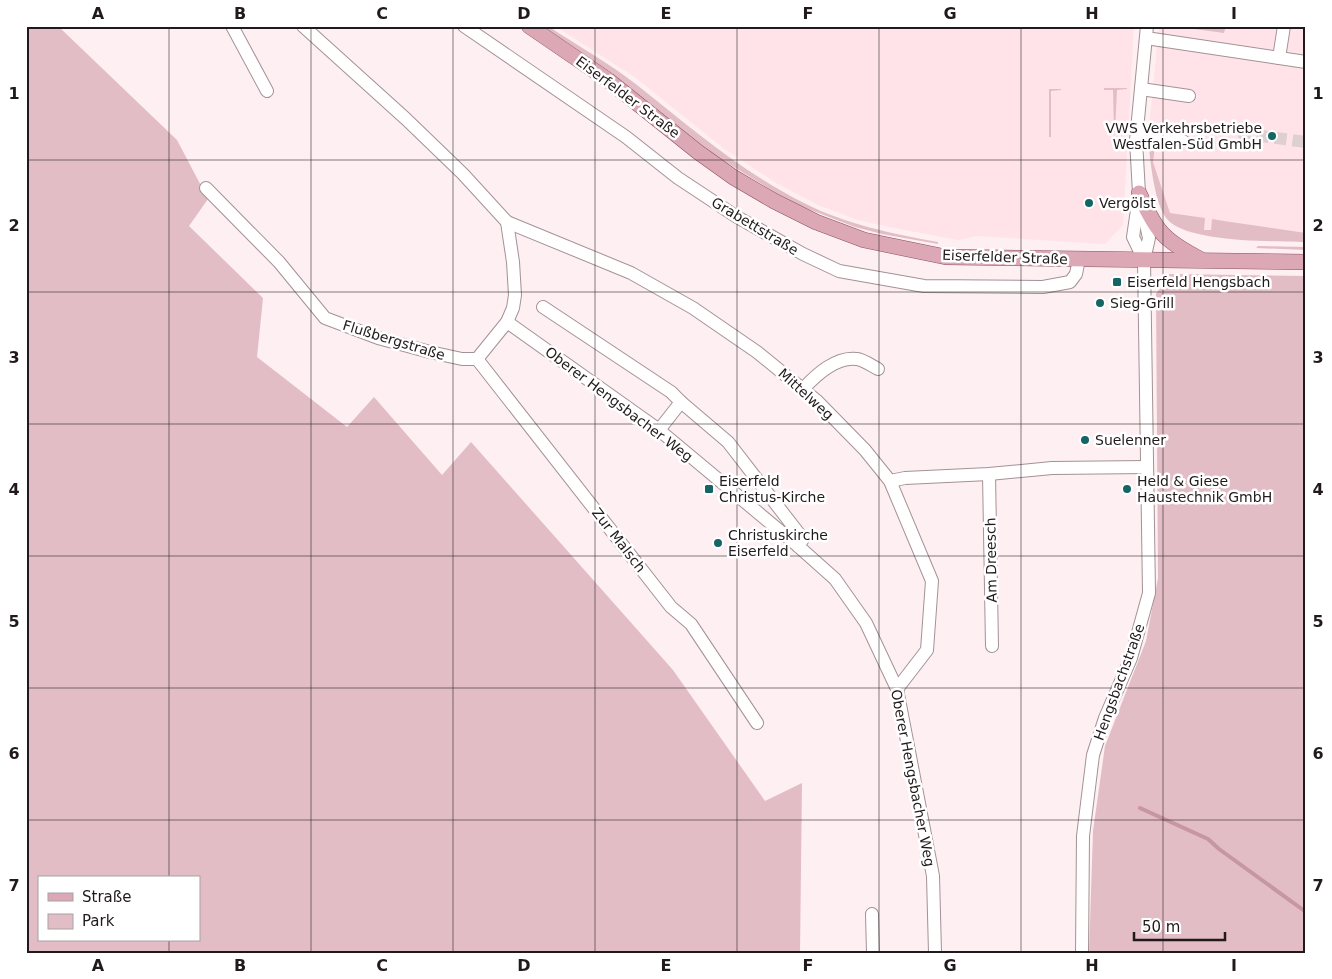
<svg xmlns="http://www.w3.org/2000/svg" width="1332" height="979" font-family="'DejaVu Sans',sans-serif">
  <rect width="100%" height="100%" fill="#feeff2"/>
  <!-- built -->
  <g fill="#ffe3e8">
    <path d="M555,26H1134L1123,225L1105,244L977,236L958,240L889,227L858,220L818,205L776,183L723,148L636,78Z"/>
    <path d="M1159,26H1306V242L1234,239L1187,232L1174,225L1165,216L1153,179L1149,148V128Z"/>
  </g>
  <!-- green -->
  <g fill="#e3bdc5" fill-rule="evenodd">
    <path d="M26,26H58L177,140L208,199L189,226L263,298L257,357L347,427L374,397L442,475L471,442L673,670L765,801L802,783L800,953H26ZM39,878H199V940H39Z"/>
    <path d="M542,26H548C578,46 609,63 637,85C691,128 742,172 804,203C845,224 893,234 938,242V244L882,234L855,227L803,207L776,193L716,156L612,73Z"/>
    <path d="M1187,26H1205L1225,29L1224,33L1187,28Z"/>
    <path d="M1104,88H1127V89L1117,90L1115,132H1114L1113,90H1104Z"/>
    <path d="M1049,89H1061V90L1051,91V137H1049Z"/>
    <path d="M1155,146L1153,162L1170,213L1205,218L1204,230H1211L1212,219L1224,221L1306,233V242C1274,241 1187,243 1167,219C1155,205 1151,166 1149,148Z"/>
    <path d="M1258,246L1306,247V250L1256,248Z"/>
    <path d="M1169,274L1306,276V953H1089L1093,831L1105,746L1146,641L1158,578L1156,294Z"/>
  </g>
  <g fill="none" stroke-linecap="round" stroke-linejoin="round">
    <!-- stream -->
    <path stroke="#c696a1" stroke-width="4" d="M1140,808L1208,839L1219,849L1306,912"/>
    <!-- minor-tunnel -->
    <path stroke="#ddcfd2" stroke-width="12" stroke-dasharray="12 6" stroke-linecap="butt" d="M1239,133L1306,142"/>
    <defs>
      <g id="minor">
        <path d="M232,26L267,91"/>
        <path d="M464,26L626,137L678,178L737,217L803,254L839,271L924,286L1043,287L1070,282L1076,274L1079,259"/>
        <path d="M1146,38L1306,62"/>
        <path d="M1279,58L1284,26"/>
        <path d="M1141,89L1189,96"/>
        <path d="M1137,135L1183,141"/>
        <path d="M206,188L279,262L325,318L378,338L430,352L462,359H477L507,322L513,308L515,295L513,262L507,222L463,174L406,119L303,26"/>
        <path d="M1138,203L1133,237L1144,260"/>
        <path d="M507,222L631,273L693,308L757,352L817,401L865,450L890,481L932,581L927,650L897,689"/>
        <path d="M543,307L671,392L681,402L728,442L803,539L798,546"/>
        <path d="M507,322L659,430L798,546L835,579L866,623L897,689L933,876L935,953"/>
        <path d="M477,359L671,607L691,624L757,723"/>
        <path d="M803,389C816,375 836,356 857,359C864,360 872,366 878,369"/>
        <path d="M659,430L681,402"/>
        <path d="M989,474L992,646"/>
        <path d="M890,481L905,478L989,474L1052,468L1147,467"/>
        <path d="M872,914L873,953"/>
        <path d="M1082,953L1083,836L1093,755L1105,718L1131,658L1149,593L1144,260L1149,238L1139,193L1136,140L1147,26"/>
      </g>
      <g id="major">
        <path d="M529,26L608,80L698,152L733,177L774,201L816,222L864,240L946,257L1306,262"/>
        <path d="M1139,193C1156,231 1163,240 1200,259"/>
      </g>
    </defs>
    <!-- minor casing -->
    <use href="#minor" stroke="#a39295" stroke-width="14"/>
    <!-- major casing -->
    <use href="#major" stroke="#8b5160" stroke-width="16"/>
    <!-- minor -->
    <use href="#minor" stroke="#fff" stroke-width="12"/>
    <!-- major -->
    <use href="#major" stroke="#dca8b5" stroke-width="15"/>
  </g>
  <!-- grid -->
  <path fill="none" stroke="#211a1c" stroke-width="1" stroke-opacity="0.55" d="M169,26V878M311,26V953M453,26V953M595,26V953M737,26V953M879,26V953M1021,26V953M1163,26V953M26,160H1306M26,292H1306M26,424H1306M26,556H1306M26,688H1306M26,820H1306M169,940V953"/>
  <!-- markers -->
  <g fill="#156466" stroke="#fff" stroke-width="2">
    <circle cx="1272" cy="136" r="5"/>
    <circle cx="1089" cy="203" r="5"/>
    <rect x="1112" y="277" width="10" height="10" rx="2.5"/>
    <circle cx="1100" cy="303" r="5"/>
    <circle cx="1085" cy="440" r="5"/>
    <rect x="704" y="484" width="10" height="10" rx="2.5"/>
    <circle cx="1127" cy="489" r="5"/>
    <circle cx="718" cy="543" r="5"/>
  </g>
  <g text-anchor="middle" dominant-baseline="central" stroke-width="5" stroke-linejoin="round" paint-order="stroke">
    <!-- street labels -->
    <g font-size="14" fill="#211a1c" stroke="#fff">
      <text transform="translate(628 97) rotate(37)">Eiserfelder Straße</text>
      <text transform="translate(755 226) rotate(31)">Grabettstraße</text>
      <text transform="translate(1005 257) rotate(2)">Eiserfelder Straße</text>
      <text transform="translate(394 340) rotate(17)">Flußbergstraße</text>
      <text transform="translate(806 394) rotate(42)">Mittelweg</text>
      <text transform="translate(619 404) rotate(37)">Oberer Hengsbacher Weg</text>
      <text transform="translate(619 540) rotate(52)">Zur Malsch</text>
      <text transform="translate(991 560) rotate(-91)">Am Dreesch</text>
      <text transform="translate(1119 682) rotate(-70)">Hengsbachstraße</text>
      <text transform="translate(913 778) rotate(79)">Oberer Hengsbacher Weg</text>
    </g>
    <!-- poi labels -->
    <g font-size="14" fill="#211a1c" stroke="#fff" text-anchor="start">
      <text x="1262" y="128" text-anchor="end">VWS Verkehrsbetriebe<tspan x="1262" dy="16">Westfalen-Süd GmbH</tspan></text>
      <text x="1099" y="203">Vergölst</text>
      <text x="1127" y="282">Eiserfeld Hengsbach</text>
      <text x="1110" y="303">Sieg-Grill</text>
      <text x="1095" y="440">Suelenner</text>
      <text x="719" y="481">Eiserfeld<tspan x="719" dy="16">Christus-Kirche</tspan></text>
      <text x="1137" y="481">Held &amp; Giese<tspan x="1137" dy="16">Haustechnik GmbH</tspan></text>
      <text x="728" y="535">Christuskirche<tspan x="728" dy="16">Eiserfeld</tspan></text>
    </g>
  </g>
  <!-- border -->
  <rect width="1332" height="979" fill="none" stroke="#ffffff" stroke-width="55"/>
  <!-- legend -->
  <rect x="38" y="876" width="162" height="65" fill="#ffffff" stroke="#a6a3a4"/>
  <rect x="48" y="893" width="25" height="8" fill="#dca8b5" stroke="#a6a3a4"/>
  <text x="82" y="902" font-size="15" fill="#211a1c">Straße</text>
  <rect x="48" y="914" width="25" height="15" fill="#e3bdc5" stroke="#a6a3a4"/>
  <text x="82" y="926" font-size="15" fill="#211a1c">Park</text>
  <!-- scale -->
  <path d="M1134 932v8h91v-8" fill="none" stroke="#211a1c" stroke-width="2.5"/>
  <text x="1142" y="932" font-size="15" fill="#211a1c" stroke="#ffffff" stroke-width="4" paint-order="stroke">50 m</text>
  <rect x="28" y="28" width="1276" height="924" fill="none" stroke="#211a1c" stroke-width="2"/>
  <g font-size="16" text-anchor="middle" font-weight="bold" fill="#211a1c">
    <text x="98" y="19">A</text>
    <text x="240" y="19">B</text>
    <text x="382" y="19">C</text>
    <text x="524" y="19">D</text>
    <text x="666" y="19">E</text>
    <text x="808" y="19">F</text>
    <text x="950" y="19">G</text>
    <text x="1092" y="19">H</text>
    <text x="1234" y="19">I</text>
    <text x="14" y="99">1</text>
    <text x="1318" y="99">1</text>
    <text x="14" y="231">2</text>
    <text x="1318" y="231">2</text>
    <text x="14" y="363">3</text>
    <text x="1318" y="363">3</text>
    <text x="14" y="495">4</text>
    <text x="1318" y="495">4</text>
    <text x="14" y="627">5</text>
    <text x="1318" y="627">5</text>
    <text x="14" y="759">6</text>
    <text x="1318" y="759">6</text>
    <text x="14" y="891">7</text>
    <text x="1318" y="891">7</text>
    <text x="98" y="971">A</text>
    <text x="240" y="971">B</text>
    <text x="382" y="971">C</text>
    <text x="524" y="971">D</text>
    <text x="666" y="971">E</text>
    <text x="808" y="971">F</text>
    <text x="950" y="971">G</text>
    <text x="1092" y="971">H</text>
    <text x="1234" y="971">I</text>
  </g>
</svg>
